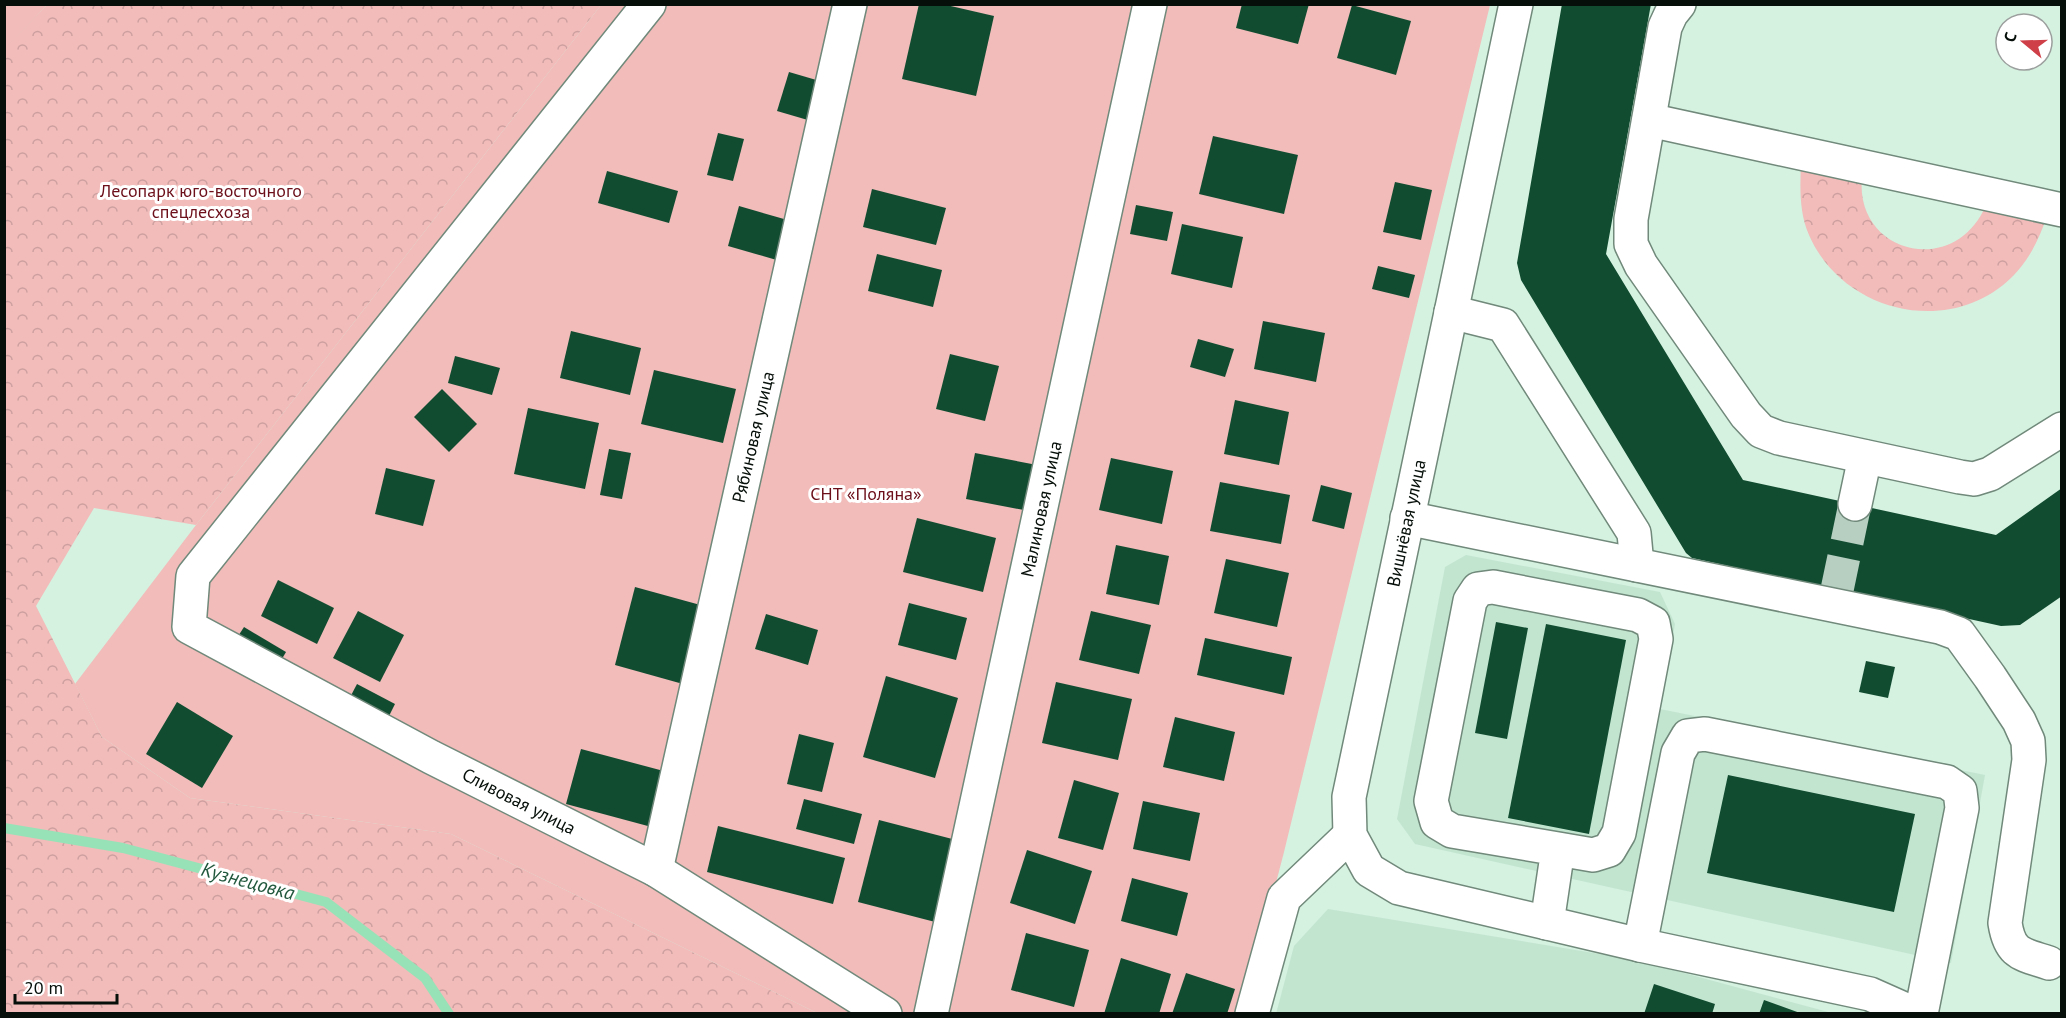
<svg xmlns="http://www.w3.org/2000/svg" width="2066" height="1018" font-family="'PT Sans',sans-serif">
  <defs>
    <pattern id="forest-crowns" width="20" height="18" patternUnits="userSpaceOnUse" patternTransform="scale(1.5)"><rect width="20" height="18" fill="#f1bcba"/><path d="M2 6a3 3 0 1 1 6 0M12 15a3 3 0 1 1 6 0" fill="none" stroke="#cda09f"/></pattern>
  </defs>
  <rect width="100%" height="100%" fill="#d5f1e0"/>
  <!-- built -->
  <g fill="#c2e5d0">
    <path d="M1466,555L1660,592L1675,624L1660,709L1985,775L1951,963L1415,844L1397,819L1445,567Z"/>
    <path d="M1328,909L1636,960L1832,1013L1276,1014L1294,946Z"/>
  </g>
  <!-- forest -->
  <g fill="url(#forest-crowns)">
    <path d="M47,5H601L196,525L94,508L36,606L102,737L190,798L451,834L817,1013H5L4,49Z"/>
    <path d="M1801,163L1862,177C1854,254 1955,279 1986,205L2046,219C2038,241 2029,260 2012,277C1950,338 1843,313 1809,235C1799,212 1800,187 1801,163Z"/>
  </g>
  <!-- garden -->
  <g fill="#f1bcba">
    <path d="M5,4L47,5L5,49L4,5Z"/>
    <path d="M601,5H1490L1284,852L1242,1013H817L451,834L190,798L102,737L75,684L196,525Z"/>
  </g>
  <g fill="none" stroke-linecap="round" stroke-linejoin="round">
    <!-- stream -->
    <path stroke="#98e2b8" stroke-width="10" d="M4,828L123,848L326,902L425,978L449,1014"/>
  </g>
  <!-- building -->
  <g fill="#114c31">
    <path d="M919,4H942L994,16L976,96L902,79Z"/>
    <path d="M1242,4H1309L1298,44L1236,28Z"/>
    <path d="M1562,4H1651L1606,254L1743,480L1996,535L2062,488V596L2020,625L2001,626L1692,558L1686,553L1521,280L1517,263Z"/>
    <path d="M1352,5L1411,21L1396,75L1337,58Z"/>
    <path d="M789,72L830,84L818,123L777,111Z"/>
    <path d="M718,133L744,139L733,181L707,175Z"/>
    <path d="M1213,136L1298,155L1284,214L1199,194Z"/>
    <path d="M607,171L678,191L669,223L598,203Z"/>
    <path d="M1395,182L1432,190L1421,240L1383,232Z"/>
    <path d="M872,189L946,208L936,245L863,227Z"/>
    <path d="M1136,205L1173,212L1167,241L1130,234Z"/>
    <path d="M739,206L798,223L787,263L728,246Z"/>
    <path d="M1182,224L1243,237L1232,288L1171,274Z"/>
    <path d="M877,254L942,270L933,307L868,291Z"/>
    <path d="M1378,266L1415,275L1409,298L1372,289Z"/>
    <path d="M1263,321L1325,333L1316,382L1254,369Z"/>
    <path d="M571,331L641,348L630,395L560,378Z"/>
    <path d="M1198,339L1234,349L1225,377L1190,367Z"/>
    <path d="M950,354L999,366L985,421L936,409Z"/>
    <path d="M455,356L500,368L492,395L448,383Z"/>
    <path d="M654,370L736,389L723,443L641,424Z"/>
    <path d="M442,389L477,424L449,452L414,417Z"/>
    <path d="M1235,400L1289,412L1279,465L1224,454Z"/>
    <path d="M528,408L599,423L585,489L514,474Z"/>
    <path d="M609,449L631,453L622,499L600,495Z"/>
    <path d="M975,453L1037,465L1029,511L966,499Z"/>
    <path d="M1111,458L1173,471L1162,524L1099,510Z"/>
    <path d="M386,468L435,480L423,526L375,514Z"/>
    <path d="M1220,482L1290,495L1281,544L1210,531Z"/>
    <path d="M1321,485L1352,493L1344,529L1312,521Z"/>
    <path d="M917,518L996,538L983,592L903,572Z"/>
    <path d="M1116,545L1169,556L1159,605L1106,594Z"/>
    <path d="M1226,559L1289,573L1277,627L1214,613Z"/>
    <path d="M278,580L334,608L317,644L261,616Z"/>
    <path d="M635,587L704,606L683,684L615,665Z"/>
    <path d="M909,603L967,618L956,660L898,645Z"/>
    <path d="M358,611L404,635L380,682L333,658Z"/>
    <path d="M1091,611L1151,625L1139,674L1079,660Z"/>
    <path d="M766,614L818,630L808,665L755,649Z"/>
    <path d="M1496,622L1528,628L1507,739L1475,733Z"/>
    <path d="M1546,624L1626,640L1589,834L1508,818Z"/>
    <path d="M244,627L286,652L276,669L233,644Z"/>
    <path d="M1205,638L1292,657L1284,695L1197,675Z"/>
    <path d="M1866,661L1895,667L1888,698L1859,692Z"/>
    <path d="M886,676L958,698L935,778L863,757Z"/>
    <path d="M1056,682L1132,699L1118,760L1042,743Z"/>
    <path d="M357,684L395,704L384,726L346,705Z"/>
    <path d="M177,702L233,736L202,788L146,754Z"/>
    <path d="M1175,717L1235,732L1224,781L1163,767Z"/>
    <path d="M799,734L834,743L822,792L787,784Z"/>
    <path d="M581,749L675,774L659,829L566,804Z"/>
    <path d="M1728,775L1915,814L1894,912L1707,873Z"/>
    <path d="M1074,780L1119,793L1103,850L1058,838Z"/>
    <path d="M804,799L862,814L854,844L796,829Z"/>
    <path d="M1143,801L1200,813L1190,861L1133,849Z"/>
    <path d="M879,820L960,841L939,923L858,902Z"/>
    <path d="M718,826L845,858L833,904L707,872Z"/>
    <path d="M1027,850L1092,871L1075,924L1010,903Z"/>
    <path d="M1132,878L1188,893L1177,936L1121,921Z"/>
    <path d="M1026,933L1089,950L1074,1007L1011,990Z"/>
    <path d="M1121,958L1171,974L1159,1014H1104Z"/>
    <path d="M1186,973L1235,989L1227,1014H1172Z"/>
    <path d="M1654,984L1715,1004L1712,1014H1644Z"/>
    <path d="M1764,1000L1800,1013V1014H1759Z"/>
  </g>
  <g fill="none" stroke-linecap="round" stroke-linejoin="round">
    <!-- minor-tunnel -->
    <path stroke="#b6cfc0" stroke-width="33" stroke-dasharray="33 16" stroke-linecap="butt" d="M1837,590L1855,504"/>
    <defs>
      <g id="minor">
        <path d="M649,4L193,576L189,627L431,757L656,870L885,1014"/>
        <path d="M1516,4L1349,797L1350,835L1369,870L1399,888L1640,945L1870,994L1915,1014"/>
        <path d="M1679,4L1671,14L1665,27L1631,219V244L1641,265L1746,415L1761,431L1779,438L1960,477L1974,479L1990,474L2062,429"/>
        <path d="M1649,120L2062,210"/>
        <path d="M1451,312L1503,325L1634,533L1637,565"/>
        <path d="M1855,504L1865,457"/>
        <path d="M1407,518L1940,627L1959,634L1990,677L2019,721L2028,741L2029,760L2005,923C2010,955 2022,954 2049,963"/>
        <path d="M656,870L850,4"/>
        <path d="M1547,923L1558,849L1593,855L1609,850L1619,833L1656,639L1653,623L1638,615L1493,587L1478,589L1470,601L1431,801L1437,822L1452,831L1558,849"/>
        <path d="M1640,945L1678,753L1688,736L1705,734L1947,782L1960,791L1962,808L1921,1014"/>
        <path d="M931,1014L1150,4"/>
        <path d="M1252,1014L1284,898L1350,835"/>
      </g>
    </defs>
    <!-- minor casing -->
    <use href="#minor" stroke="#70897a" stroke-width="36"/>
    <!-- minor -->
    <use href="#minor" stroke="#fff" stroke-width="33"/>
  </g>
  <g text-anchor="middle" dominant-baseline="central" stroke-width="6" stroke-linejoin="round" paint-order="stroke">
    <!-- park labels -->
    <g font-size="18" fill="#6c0f1a" stroke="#fff">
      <text x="201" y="190">Лесопарк юго-восточного<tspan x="201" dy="21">спецлесхоза</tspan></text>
      <text x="866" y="493">СНТ «Поляна»</text>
    </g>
    <!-- street labels -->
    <g font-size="18" fill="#060f09" stroke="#fff">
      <text transform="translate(753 437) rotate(-77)">Рябиновая улица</text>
      <text transform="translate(1041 509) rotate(-78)">Малиновая улица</text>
      <text transform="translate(1406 523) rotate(-78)">Вишнёвая улица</text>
      <text transform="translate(519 801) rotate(27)">Сливовая улица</text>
    </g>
    <!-- water labels -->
    <g font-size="20" font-style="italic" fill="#21583d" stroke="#fff">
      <text transform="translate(248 881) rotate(15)">Кузнецовка</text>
    </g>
  </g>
  <!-- border -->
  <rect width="2066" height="1018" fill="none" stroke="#060f09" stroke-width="12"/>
  <!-- north arrow -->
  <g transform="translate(2024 42) rotate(289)"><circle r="28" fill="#ffffff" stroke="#9b9f9d" stroke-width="1.5"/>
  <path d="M0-4.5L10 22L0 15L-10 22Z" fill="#ce3f47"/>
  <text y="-9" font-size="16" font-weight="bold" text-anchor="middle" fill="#060f09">С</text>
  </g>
  <!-- scale -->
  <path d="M15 994v9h102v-9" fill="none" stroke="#060f09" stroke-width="3"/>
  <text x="24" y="994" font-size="18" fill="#060f09" stroke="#ffffff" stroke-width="4.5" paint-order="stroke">20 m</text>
</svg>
